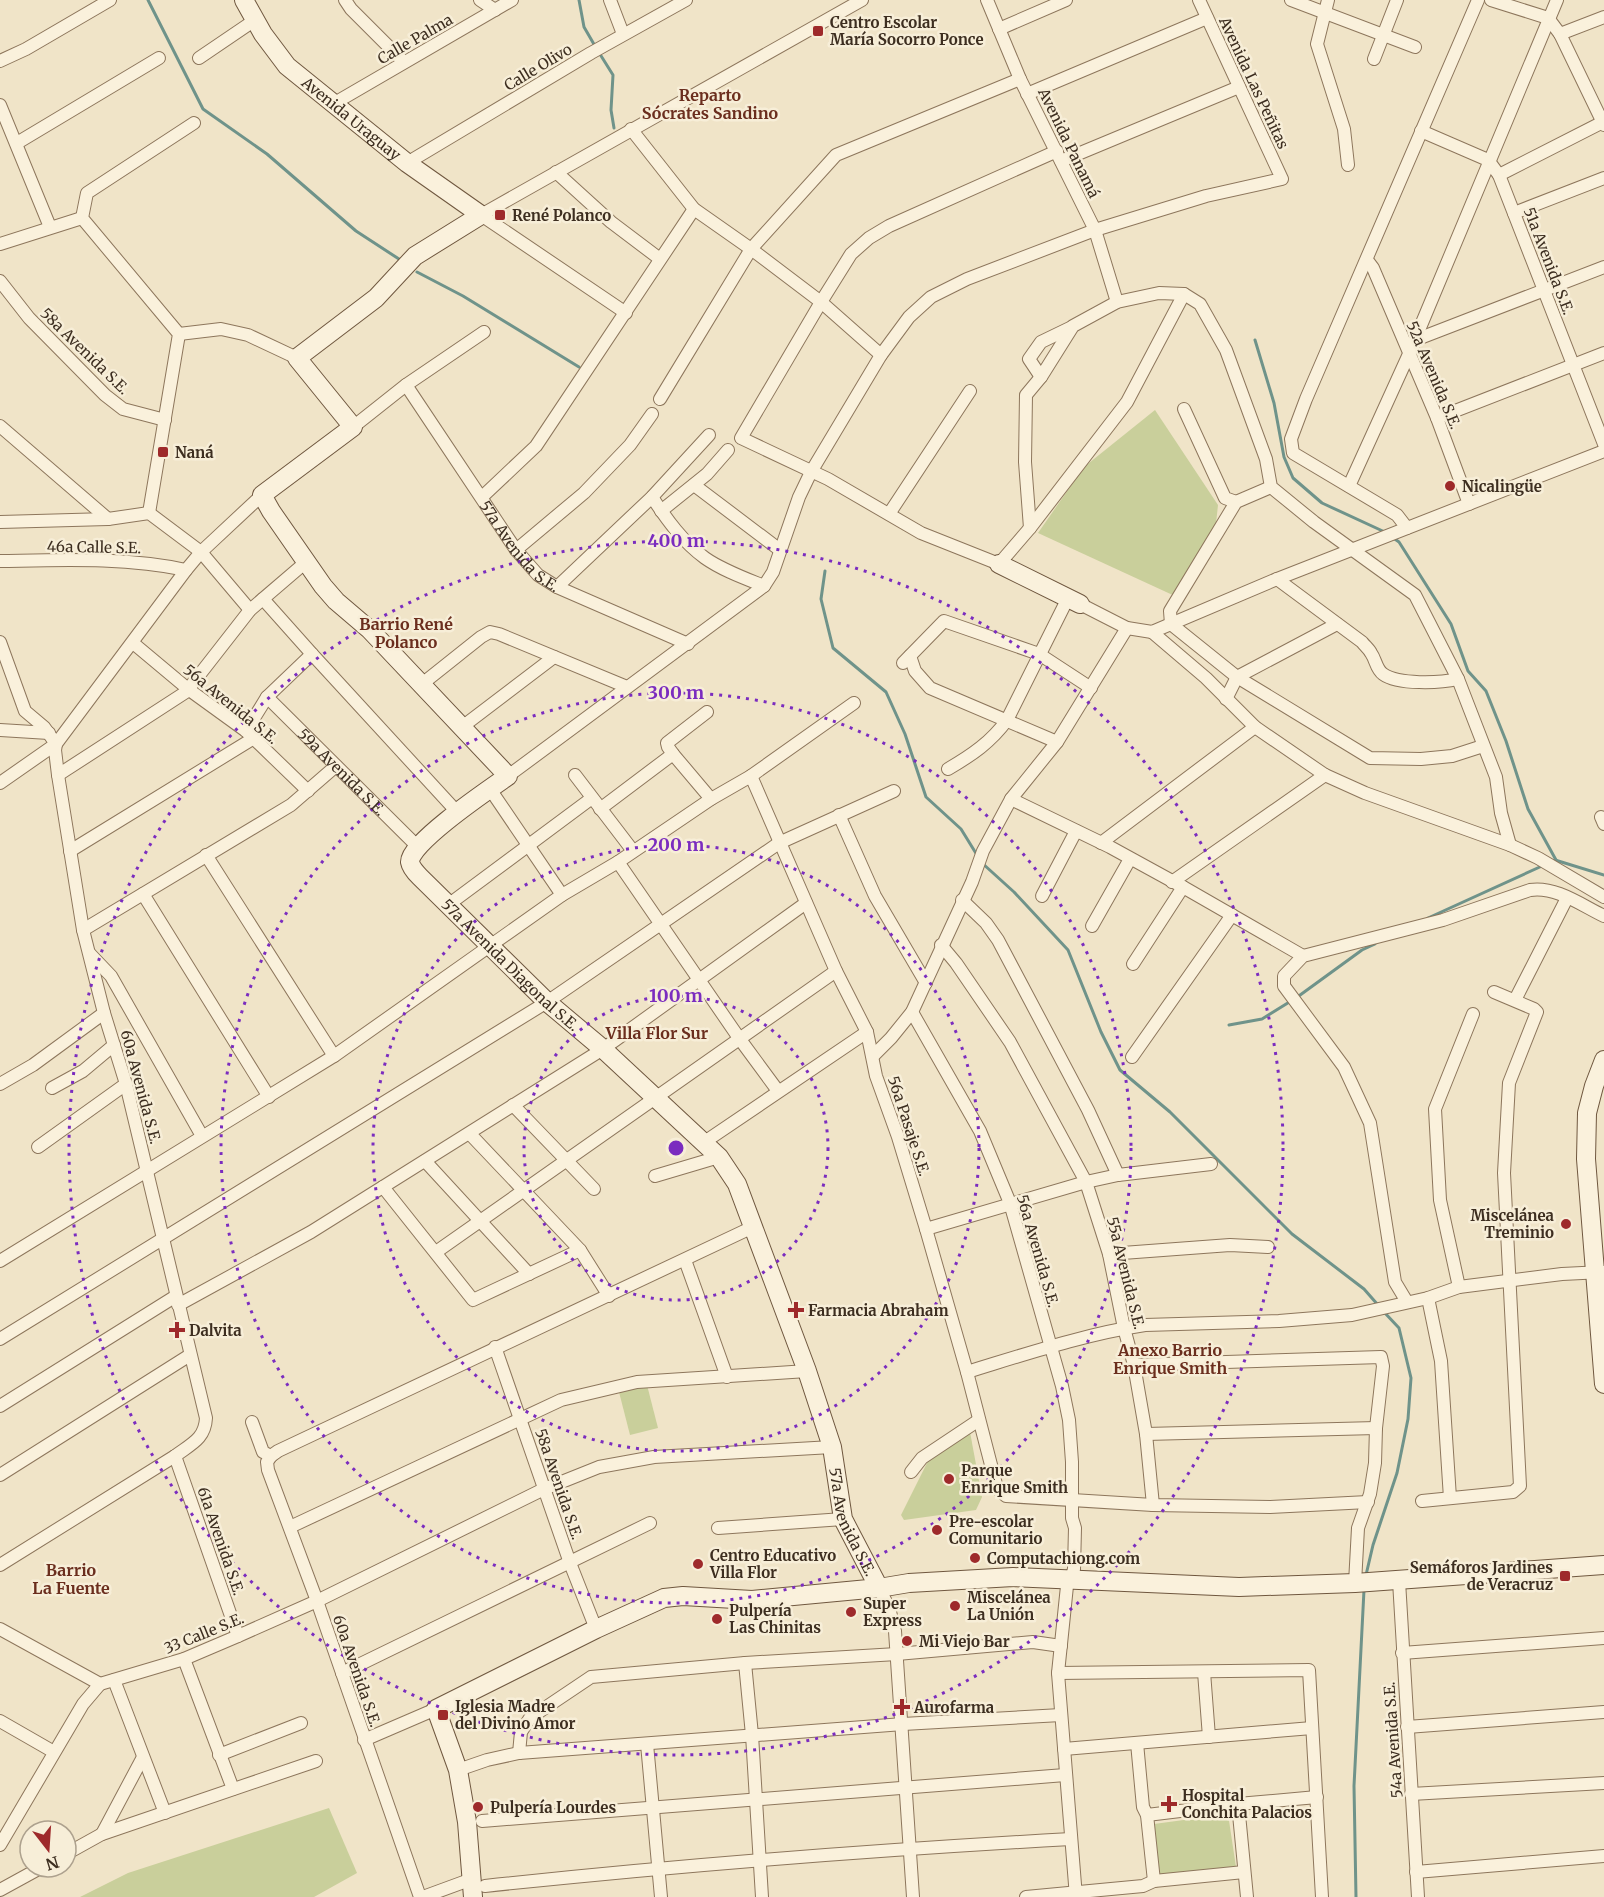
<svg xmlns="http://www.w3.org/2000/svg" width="1604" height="1897" font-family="Merriweather,serif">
  <rect width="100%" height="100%" fill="#f0e4c8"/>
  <!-- green -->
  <g fill="#c9cf9b">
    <path d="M1155,410L1218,505L1215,533L1177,597L1038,533L1084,467Z"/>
    <path d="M647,1385L658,1428L630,1435L619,1392Z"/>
    <path d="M970,1432L982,1497L976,1510L904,1520L901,1515L928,1461Z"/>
    <path d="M329,1808L357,1873L314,1897H80L128,1873Z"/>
    <path d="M1228,1814L1236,1867L1160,1876L1154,1824Z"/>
  </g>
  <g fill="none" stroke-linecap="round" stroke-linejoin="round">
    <!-- stream -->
    <g stroke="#6f938a" stroke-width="3">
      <path d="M148,0L203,109L267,154L356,231L402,261"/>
      <path d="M579,0L584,27L595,46"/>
      <path d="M598,51L613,75L611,110L614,128"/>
      <path d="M417,272L463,296L579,367"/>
      <path d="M1255,340L1274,403L1284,457L1293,478L1322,503L1387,533"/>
      <path d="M1392,537L1399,542L1451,624L1468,671L1486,691L1506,741L1528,809L1556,860"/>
      <path d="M825,571L821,599L833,648L886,692L905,734L926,797L961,829L977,855"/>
      <path d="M1555,860L1604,875"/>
      <path d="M982,863L1014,892L1068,950L1101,1032L1120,1070L1170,1112L1292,1234L1364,1289L1378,1305"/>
      <path d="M1428,918L1542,866"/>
      <path d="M1296,998L1362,950L1375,944"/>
      <path d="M1229,1025L1262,1019L1291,1001"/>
      <path d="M1366,1575L1373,1545L1397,1473L1408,1419L1411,1378L1399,1328L1384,1312"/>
      <path d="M1356,1897L1354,1786L1364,1590"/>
    </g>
    <defs>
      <g id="street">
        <path d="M345,0L351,9L404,62"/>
        <path d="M480,0L495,10"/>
        <path d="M610,0L623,34"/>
        <path d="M987,0L1020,79L1095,230L1117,302"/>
        <path d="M1291,0L1415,47"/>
        <path d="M1328,0L1317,44L1344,129L1348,165"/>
        <path d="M1491,0L1548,18L1560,34L1604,125"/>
        <path d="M999,29L1066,0"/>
        <path d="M1560,34L1604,17"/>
        <path d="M199,58L255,20"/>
        <path d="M1374,59L1397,0"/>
        <path d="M0,61L26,49L110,0"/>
        <path d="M1027,94L1207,18"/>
        <path d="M333,104L512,0"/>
        <path d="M0,105L50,227"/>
        <path d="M631,129L694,209L751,249L821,302L881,355"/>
        <path d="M1421,131L1488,160L1499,175L1604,444"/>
        <path d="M17,143L159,58"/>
        <path d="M1057,151L889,226L869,238L851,254L821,302L741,438L828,479L921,533L999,564L1030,528L1127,402L1184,294"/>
        <path d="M1061,161L1239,87"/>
        <path d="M407,163L591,53L686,0"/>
        <path d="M556,172L611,222L660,259"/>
        <path d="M1499,175L1603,122"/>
        <path d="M1514,213L1604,178"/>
        <path d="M0,244L82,218"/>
        <path d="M1367,260L1373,268L1437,418L1469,504"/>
        <path d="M0,281L29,318L105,395L123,409L165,420"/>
        <path d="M626,313L481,215L862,0"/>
        <path d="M179,334L221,329L248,335L297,358"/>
        <path d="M1415,340L1604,267"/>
        <path d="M1041,377L1029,359L1041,342L1072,327"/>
        <path id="s1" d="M406,385L516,550L538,575L557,587L688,644"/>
        <path d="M660,399L751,249L836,155L1020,79"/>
        <path d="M1184,409L1225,498L1236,502"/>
        <path d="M1437,418L1604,353"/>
        <path d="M0,426L108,519"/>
        <path d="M353,427L406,385L484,332"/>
        <path d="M694,485L780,550"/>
        <path d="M1349,486L1409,354L1557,0"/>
        <path d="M1271,487L1236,502L1170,611L1171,624L1237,677L1370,758L1421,759L1452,756L1483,746"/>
        <path d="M482,497L536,446L694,209"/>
        <path d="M652,497C667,520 683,542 705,558C722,570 744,578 764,586"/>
        <path d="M661,511L707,474L728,450"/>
        <path d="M149,513L179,334L82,218L87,193L194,123"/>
        <path d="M889,514L970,391"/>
        <path d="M0,522L108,519L149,513L201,552L250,610"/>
        <path d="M1030,528L1025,462L1026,395L1041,377L1073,326L1117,302L1159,293L1184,294L1200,304L1226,350L1266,459L1271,487L1314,522L1415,595L1458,679L1496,777L1501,813L1510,845"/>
        <path d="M1407,528L1397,515L1293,453L1291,439L1306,399L1478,0"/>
        <path d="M516,550L584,493L630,445L652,414"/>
        <path d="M0,561C61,560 125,557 186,570"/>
        <path d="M1277,579L1362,642C1365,646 1369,649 1371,653C1376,660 1376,669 1383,674C1398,685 1440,683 1458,679"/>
        <path d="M557,587L652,497L709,435"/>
        <path d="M263,599L312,654L458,813"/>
        <path d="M1080,604L1127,628L1152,632L1277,579L1604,451"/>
        <path d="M1152,632L1206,678L1255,727L1325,775L1365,793L1510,845L1538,858L1604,897"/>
        <path d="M0,642L25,711L44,727L56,744L55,750L58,775L83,930L104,1013L126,1084L206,1418C205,1439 191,1444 175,1456L0,1565"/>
        <path d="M133,643L188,689L246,731L308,791"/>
        <path d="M910,656L915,671L930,688L1057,742"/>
        <path d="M903,663L944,621L1039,654L1091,688"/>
        <path d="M422,684L481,637L490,632L499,634L627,687"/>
        <path id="s2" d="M267,697L417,846"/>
        <path d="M1226,699L1237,677L1337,624"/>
        <path d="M707,712L667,743L668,747L673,754L711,799"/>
        <path d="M462,727L554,657"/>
        <path d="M0,730L49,733"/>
        <path d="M246,731L267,697L312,654"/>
        <path d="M948,769C972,755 991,742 1007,720L1068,598"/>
        <path d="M58,775L186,692L250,610L306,562"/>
        <path d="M575,775L633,851"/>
        <path d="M508,776L764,586L773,572L799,497L811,472L881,355L909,317L931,297L967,279L1095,230L1206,196L1282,179L1199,0"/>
        <path d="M751,776L836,971L867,1032L876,1076L898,1137L926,1229L967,1372L997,1488L1006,1496L1153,1505L1270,1507L1368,1502"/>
        <path d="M0,783L56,744L186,570L201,552L262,495"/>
        <path d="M490,789L562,895"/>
        <path d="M1011,799L1110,847L1183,887L1303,956"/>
        <path d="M600,809L673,754"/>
        <path d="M839,815L875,896L926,983"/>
        <path d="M1601,817L1604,824"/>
        <path d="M1101,843L1255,727"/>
        <path d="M70,851L254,738"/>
        <path d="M206,855L334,1056"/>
        <path d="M618,862L739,1038L778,1091"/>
        <path d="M1172,882L1325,775"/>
        <path d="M143,894L269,1097"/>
        <path d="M1042,896L1076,831"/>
        <path d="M962,900L986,923L998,940L1088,1110L1118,1175"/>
        <path d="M448,905L592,798"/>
        <path d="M1092,926L1130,859"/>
        <path d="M83,930L291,805L336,766"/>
        <path d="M941,945L956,963L1010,1042L1086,1182L1109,1254L1124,1328L1134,1365L1146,1434L1153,1505"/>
        <path d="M90,954L111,976L202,1136"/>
        <path d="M1133,964L1183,887"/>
        <path d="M1515,1000L1567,898"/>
        <path d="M912,1012L980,1131L1010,1203L1062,1386L1069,1420L1072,1462V1518L1075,1528L1074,1569L1071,1579L1067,1586L1058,1673L1076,1897"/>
        <path d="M873,1056L891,1038L912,1012L972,882L983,851L1011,799L1057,742L1127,628"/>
        <path d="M1132,1057L1232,915"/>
        <path d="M0,1084L33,1065L104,1013"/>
        <path d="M52,1088L83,1071L114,1045"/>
        <path d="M513,1105L594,1189"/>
        <path d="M470,1134L580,1250L609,1296"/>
        <path d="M703,1143L867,1032"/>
        <path d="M38,1147L126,1084"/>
        <path d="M425,1161L529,1274"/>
        <path d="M655,1176L719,1157"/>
        <path d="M383,1187L473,1300L580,1250"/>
        <path d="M926,1229L1086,1182L1118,1175L1211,1164"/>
        <path d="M436,1252L836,971"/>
        <path d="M1109,1254L1230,1245L1268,1247"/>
        <path d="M685,1260L727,1377"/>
        <path d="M0,1261L334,1056L562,895L618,862L711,799L751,776L854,703"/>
        <path d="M1459,1287L1440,1200L1435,1109L1473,1014"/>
        <path d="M1428,1298L1441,1361L1450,1498"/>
        <path d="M1407,1302L1395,1282L1370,1123L1344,1067L1284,986V976L1303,956L1443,920L1530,890C1556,886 1581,905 1604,916"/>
        <path d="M178,1305L311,1232L603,1049L806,903"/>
        <path d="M0,1339L547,1002L779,843L894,791"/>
        <path d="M495,1347L570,1563L596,1629"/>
        <path d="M1134,1365L1381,1357L1383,1366L1376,1428L1375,1463L1370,1494L1358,1528L1355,1583"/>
        <path d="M967,1372C1026,1354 1085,1334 1145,1325L1279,1321L1352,1315L1428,1298L1459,1287L1562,1274L1603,1272"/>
        <path d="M0,1406L176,1296"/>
        <path d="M252,1422L263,1452L271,1456"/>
        <path d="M1146,1434L1376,1428"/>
        <path d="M175,1456L238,1636"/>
        <path d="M271,1456L278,1451L753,1227"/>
        <path d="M271,1456L267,1462L268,1470L317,1601L420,1897"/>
        <path d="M911,1472L922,1458L979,1420"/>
        <path d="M0,1475L190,1355"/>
        <path d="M1422,1501L1513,1492L1520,1486L1504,1173L1509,1083L1537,1012L1534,1009L1494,992"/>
        <path d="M290,1527L561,1400L637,1382L807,1371"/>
        <path d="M718,1528L843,1519"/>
        <path d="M1399,1581L1418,1897"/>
        <path d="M879,1588L889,1608L895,1631L913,1897"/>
        <path d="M0,1629L100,1684"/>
        <path d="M1402,1653L1604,1638"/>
        <path d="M184,1659L233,1789"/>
        <path d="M745,1663L752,1735L762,1897"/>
        <path d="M1204,1672L1209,1737"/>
        <path d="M342,1673L650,1523"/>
        <path d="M1058,1673L1309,1670L1322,1897"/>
        <path d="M114,1680L165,1813"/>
        <path d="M100,1684L184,1659L238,1636L317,1601L544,1489L599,1467L654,1457L832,1447"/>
        <path d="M0,1721L54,1752"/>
        <path d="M1407,1727L1604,1712"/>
        <path d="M364,1740L436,1709"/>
        <path d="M1137,1743L1143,1807L1147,1815L1154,1881"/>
        <path d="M647,1744L661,1897"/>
        <path d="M1064,1749L1312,1728"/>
        <path d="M519,1753L521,1732L530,1718L591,1677L745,1663L897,1654L1033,1642L1061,1646"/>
        <path d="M219,1755L301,1723"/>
        <path d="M458,1770L487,1760L519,1753L903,1724L1061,1715"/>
        <path d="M1411,1794L1604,1783"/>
        <path d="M1238,1804L1247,1897"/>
        <path d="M1147,1815L1238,1804L1317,1797"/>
        <path d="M482,1821L1065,1775"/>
        <path d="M102,1834L143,1757"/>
        <path d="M0,1845L83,1704L100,1684"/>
        <path d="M66,1854L102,1834L316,1761"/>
        <path d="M1416,1872L1604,1856"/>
        <path d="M485,1886C680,1865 875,1850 1071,1839"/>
        <path d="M0,1890L42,1867"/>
        <path d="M423,1897L472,1879"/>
        <path d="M1026,1897L1143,1886L1154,1881L1244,1872"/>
      </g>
      <g id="secondary">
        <path id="s3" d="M244,0L263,34L287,66L407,163L481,215L415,256L376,298L297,358L353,427L262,495L271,511L323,586L336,601L370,630L508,776C491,788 409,843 410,862C411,868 416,873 420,877L547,1002L603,1049L719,1157L737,1184L807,1371L832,1447L843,1519L879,1588"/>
        <path d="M999,564L1080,604"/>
        <path d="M1604,1060L1594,1086L1587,1113L1586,1159L1604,1384"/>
        <path d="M473,1897L467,1822L458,1770L436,1709L596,1629L664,1598L683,1596L752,1600L879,1588L909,1583L1013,1577L1239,1587L1355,1583L1604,1565"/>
      </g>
    </defs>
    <!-- street casing -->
    <use href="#street" stroke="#8d765c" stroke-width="14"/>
    <!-- secondary casing -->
    <use href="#secondary" stroke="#6f573f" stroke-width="20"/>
    <!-- street -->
    <use href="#street" stroke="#faf1dc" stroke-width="12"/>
    <!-- secondary -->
    <use href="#secondary" stroke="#faf1dc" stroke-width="18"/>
  </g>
  <!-- distance rings -->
  <g fill="none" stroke="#7b2cbf" stroke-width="3" stroke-dasharray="3 6">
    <circle cx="676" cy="1148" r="152"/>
    <circle cx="676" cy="1148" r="303"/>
    <circle cx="676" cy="1148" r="455"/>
    <circle cx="676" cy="1148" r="607"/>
  </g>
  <!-- markers -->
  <g fill="#9e2a2b" stroke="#f7eed8" stroke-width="2">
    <rect x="812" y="25" width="12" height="12" rx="3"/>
    <rect x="494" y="209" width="12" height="12" rx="3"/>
    <rect x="157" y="446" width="12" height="12" rx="3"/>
    <circle cx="1450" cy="486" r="6"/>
    <circle cx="1566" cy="1224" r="6"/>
    <path d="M793 1301h6v6h6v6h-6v6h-6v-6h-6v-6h6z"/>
    <path d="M174 1321h6v6h6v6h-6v6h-6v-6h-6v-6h6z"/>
    <circle cx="949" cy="1479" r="6"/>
    <circle cx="937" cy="1530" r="6"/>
    <circle cx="975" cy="1558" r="6"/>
    <circle cx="698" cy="1564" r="6"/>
    <rect x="1559" y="1570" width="12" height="12" rx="3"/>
    <circle cx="955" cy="1606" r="6"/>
    <circle cx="851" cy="1612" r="6"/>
    <circle cx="717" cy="1619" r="6"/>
    <circle cx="907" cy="1641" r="6"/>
    <path d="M899 1698h6v6h6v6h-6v6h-6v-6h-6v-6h6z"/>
    <rect x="437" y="1709" width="12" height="12" rx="3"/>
    <path d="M1166 1795h6v6h6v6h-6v6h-6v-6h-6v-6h6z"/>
    <circle cx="478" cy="1807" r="6"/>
  </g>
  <g text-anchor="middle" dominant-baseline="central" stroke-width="5" stroke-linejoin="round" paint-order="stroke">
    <!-- poi labels -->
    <g font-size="15" font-weight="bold" fill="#3d2e20" stroke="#f7eed8" text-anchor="start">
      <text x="830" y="22">Centro Escolar<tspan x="830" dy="17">María Socorro Ponce</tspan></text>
      <text x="512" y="215">René Polanco</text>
      <text x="175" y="452">Naná</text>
      <text x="1462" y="486">Nicalingüe</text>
      <text x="1554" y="1215" text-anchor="end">Miscelánea<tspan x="1554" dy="17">Treminio</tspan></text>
      <text x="808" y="1310">Farmacia Abraham</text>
      <text x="189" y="1330">Dalvita</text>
      <text x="961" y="1470">Parque<tspan x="961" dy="17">Enrique Smith</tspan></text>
      <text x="949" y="1521">Pre-escolar<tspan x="949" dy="17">Comunitario</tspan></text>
      <text x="710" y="1555">Centro Educativo<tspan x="710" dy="17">Villa Flor</tspan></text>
      <text x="987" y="1558">Computachiong.com</text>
      <text x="1553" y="1567" text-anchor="end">Semáforos Jardines<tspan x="1553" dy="17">de Veracruz</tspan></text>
      <text x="967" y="1597">Miscelánea<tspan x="967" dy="17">La Unión</tspan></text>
      <text x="863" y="1603">Super<tspan x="863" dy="17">Express</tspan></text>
      <text x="729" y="1610">Pulpería<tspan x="729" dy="17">Las Chinitas</tspan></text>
      <text x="919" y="1641">Mi Viejo Bar</text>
      <text x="455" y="1706">Iglesia Madre<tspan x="455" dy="17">del Divino Amor</tspan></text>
      <text x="914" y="1707">Aurofarma</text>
      <text x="1182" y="1795">Hospital<tspan x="1182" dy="17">Conchita Palacios</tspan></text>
      <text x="490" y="1807">Pulpería Lourdes</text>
    </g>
    <!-- street labels -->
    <g font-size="15" fill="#3d2e20" stroke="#f7eed8">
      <text transform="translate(415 39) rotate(-30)">Calle Palma</text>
      <text transform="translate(538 67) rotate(-31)">Calle Olivo</text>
      <text transform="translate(1254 83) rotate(65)">Avenida Las Peñitas</text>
      <text stroke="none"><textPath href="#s3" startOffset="162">Avenida Uraguay</textPath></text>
      <text transform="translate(1069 143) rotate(64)">Avenida Panamá</text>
      <text transform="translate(1549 261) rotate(69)">51a Avenida S.E.</text>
      <text transform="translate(85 351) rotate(44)">58a Avenida S.E.</text>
      <text transform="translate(1434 375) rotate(67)">52a Avenida S.E.</text>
      <text stroke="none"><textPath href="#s1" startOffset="198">57a Avenida S.E.</textPath></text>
      <text transform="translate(94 547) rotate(1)">46a Calle S.E.</text>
      <text transform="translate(231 704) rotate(39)">56a Avenida S.E.</text>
      <text stroke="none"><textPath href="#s2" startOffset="106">59a Avenida S.E.</textPath></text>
      <text stroke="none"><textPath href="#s3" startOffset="1412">57a Avenida Diagonal S.E.</textPath></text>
      <text transform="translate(141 1087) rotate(75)">60a Avenida S.E.</text>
      <text transform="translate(909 1126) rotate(72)">56a Pasaje S.E.</text>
      <text transform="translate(1038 1251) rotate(74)">56a Avenida S.E.</text>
      <text transform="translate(1126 1273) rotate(76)">55a Avenida S.E.</text>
      <text transform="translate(559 1484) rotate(71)">58a Avenida S.E.</text>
      <text stroke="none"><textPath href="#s3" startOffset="2086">57a Avenida S.E.</textPath></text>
      <text transform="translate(221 1541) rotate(71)">61a Avenida S.E.</text>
      <text transform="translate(204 1633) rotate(-22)">33 Calle S.E.</text>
      <text transform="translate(357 1671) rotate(71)">60a Avenida S.E.</text>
      <text transform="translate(1393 1740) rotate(-94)">54a Avenida S.E.</text>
    </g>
    <!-- neighbourhood labels -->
    <g font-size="16" font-weight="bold" fill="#6b2e1e" stroke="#f7eed8">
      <text x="710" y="95">Reparto<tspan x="710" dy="18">Sócrates Sandino</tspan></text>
      <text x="406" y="624">Barrio René<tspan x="406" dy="18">Polanco</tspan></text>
      <text x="657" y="1033">Villa Flor Sur</text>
      <text x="1170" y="1350">Anexo Barrio<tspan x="1170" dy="18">Enrique Smith</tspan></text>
      <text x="71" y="1570">Barrio<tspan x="71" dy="18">La Fuente</tspan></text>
    </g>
  </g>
  <circle cx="676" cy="1148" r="9" fill="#7b2cbf" stroke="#f7eed8" stroke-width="3"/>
  <g font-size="18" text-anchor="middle" font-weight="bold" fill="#7b2cbf" stroke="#f7eed8" stroke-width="5" stroke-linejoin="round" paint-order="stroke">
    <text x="676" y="547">400 m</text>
    <text x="676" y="699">300 m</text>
    <text x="676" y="851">200 m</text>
    <text x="676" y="1002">100 m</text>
  </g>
  <!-- north arrow -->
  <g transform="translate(48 1849) rotate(163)"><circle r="28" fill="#f7eed8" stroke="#ada18e" stroke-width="1.5"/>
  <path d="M0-4.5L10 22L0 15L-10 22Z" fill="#9e2a2b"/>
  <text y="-9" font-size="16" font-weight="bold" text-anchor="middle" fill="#3d2e20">N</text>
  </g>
</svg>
